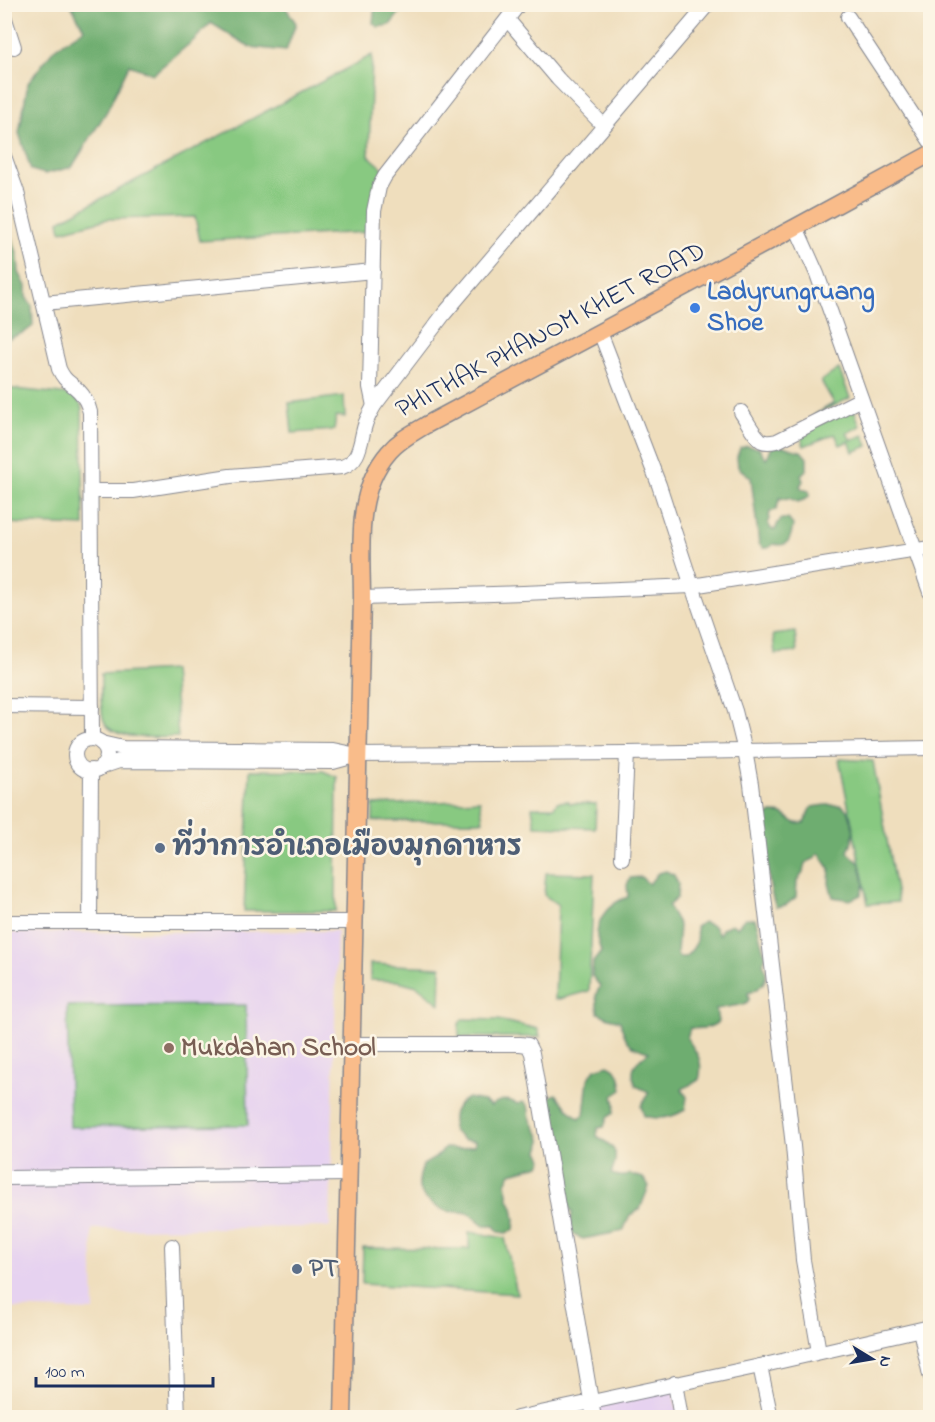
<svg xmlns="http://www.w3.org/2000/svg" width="935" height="1422" font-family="'Indie Flower','Playpen Sans Thai',sans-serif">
  <rect width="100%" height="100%" fill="#fcf5e5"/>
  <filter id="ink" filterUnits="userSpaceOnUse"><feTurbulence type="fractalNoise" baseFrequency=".0167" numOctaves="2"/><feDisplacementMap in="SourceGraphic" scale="12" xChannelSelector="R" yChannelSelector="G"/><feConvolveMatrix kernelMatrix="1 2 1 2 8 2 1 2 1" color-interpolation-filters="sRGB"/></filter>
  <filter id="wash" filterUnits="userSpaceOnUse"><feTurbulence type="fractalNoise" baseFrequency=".008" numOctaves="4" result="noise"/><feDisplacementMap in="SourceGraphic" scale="24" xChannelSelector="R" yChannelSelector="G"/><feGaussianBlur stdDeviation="1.35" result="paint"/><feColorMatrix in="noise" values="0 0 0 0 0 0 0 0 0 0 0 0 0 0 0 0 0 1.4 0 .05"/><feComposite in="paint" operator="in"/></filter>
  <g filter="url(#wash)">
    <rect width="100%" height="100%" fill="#efdebd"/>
    <!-- built -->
    <g fill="#e6d2f0">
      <path d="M337,931L330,1227L92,1229L94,1311L5,1308V933Z"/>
      <path d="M672,1387L678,1417H597L594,1404Z"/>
    </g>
    <!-- green -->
    <g fill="#88c981" stroke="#527c70" stroke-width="1.5">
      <path d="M372,55L369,156L384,169L368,232L200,241L195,217L108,219L61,231L59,221Z"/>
      <path d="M839,369L850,398L813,416L834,403L821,381Z"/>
      <path d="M5,388L71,395L80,403L82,409L84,526L5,523Z"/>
      <path d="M344,396L345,417L336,416L334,430L292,433L289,403Z"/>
      <path d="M853,407L860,426L847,433L851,440L864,435L868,446L853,452L849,441L840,445L835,434L804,446L800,434Z"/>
      <path d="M795,632L797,652L775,654L773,635Z"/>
      <path d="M173,670L178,737C158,737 112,742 104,721C100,712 101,686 101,674Z"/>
      <path d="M839,759L873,761L898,902L868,904Z"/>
      <path d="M250,770L323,771L337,777L336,911H244Z"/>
      <path d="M480,800L483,821H373V805Z"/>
      <path d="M569,801V803L596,804L595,828L535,826L532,807H554L557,802Z"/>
      <path d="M546,873L594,874L589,991L555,1000L558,905L544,895Z"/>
      <path d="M370,964L441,967L440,1004L417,986L398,981L370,980Z"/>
      <path d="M246,1005L248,1125L70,1127L67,1006Z"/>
      <path d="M462,1019L498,1020L538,1029L540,1037H459V1024Z"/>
      <path d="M469,1232L505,1238L517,1294L362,1284L363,1248L469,1249Z"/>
    </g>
    <!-- forest -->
    <g fill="#6ead6f" stroke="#446e66" stroke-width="1.5">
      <path d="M71,5H284L296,23L286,51L250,47L211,23L194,40L153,74L129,65L107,111L72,167L45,174L31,170L19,133L28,83L54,49L84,29Z"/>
      <path d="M375,5H401V11L390,25L378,27L373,23Z"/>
      <path d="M4,229L13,240L18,256L19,272L26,286V297L32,306L33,326L25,332L5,340Z"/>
      <path d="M747,446L759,448L766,459L772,447C785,444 789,449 801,451L807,458V469L801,475L803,481L800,486L802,489L809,491L810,495L806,499L798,502L789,498L784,499L780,498L776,510L770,512L768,523L771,529L775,530L778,523L782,519H788L793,525C791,538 789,548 774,544L768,548H763L759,544L751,478L738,467L737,457L740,448Z"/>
      <path d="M826,805H842L849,812L854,832L851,844L848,852L860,864L864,883L861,895L850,900L833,897L829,883L830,869L819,853L814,859L805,863L803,873L797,881L796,897L786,905L776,907C768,888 766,859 769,839L763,829L764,819L772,813C775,813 779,813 782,814C790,817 793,826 804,823L812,807Z"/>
      <path d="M666,871L674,875L678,884L677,898L668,906L679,925L677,953L679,957H685C696,947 698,942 696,927L703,922L714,926L719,935L722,929L731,924L737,927L745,918L755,919C760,931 760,945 766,955L763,963C771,978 762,989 748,993L749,1000L745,1004L716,1009L718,1022C710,1029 700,1029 690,1028L687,1038C697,1054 704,1060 699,1080L682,1089L687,1097L685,1110C671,1118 660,1120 644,1116L641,1106L649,1092L636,1086C629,1068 634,1063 649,1052C628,1047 625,1041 620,1021L609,1018L598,1013L596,995L600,986L592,976L593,962L601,952C600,946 596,939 597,933C599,914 612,902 628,897L627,885L630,878L641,877L649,884L658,873Z"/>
      <path d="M608,1065C621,1071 620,1077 622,1090L613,1096L615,1104L614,1113L607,1118L604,1127L598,1128L597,1136C616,1148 620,1152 611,1174C619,1176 623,1178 630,1174L643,1178L649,1186L640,1209L630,1215L623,1231L583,1239L576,1236L570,1230L572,1212L563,1198L566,1190L560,1176L561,1154L553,1139L554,1127L548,1108L547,1098L556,1094L568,1109L579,1118L584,1115L588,1079L595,1069Z"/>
      <path d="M468,1098L483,1101L491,1106C499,1099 509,1099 518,1104L523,1102L528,1106C529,1110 529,1113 530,1117C534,1131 546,1135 539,1151L543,1159L540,1165L511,1173L506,1183L509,1199L513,1208L515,1220L514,1230L506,1233L499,1232L494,1226H484C480,1222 475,1217 470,1214C462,1210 454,1213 447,1211C437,1209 421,1197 419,1188C418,1180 421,1171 423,1165L435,1158L445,1148L460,1149L475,1145V1141L464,1140L453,1131C452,1114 452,1107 468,1098Z"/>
    </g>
  </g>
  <g filter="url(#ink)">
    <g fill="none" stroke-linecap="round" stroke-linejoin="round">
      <defs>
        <g id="minor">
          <path d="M4,16L14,47"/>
          <path d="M848,17L930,141"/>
          <path d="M508,20L558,79L604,126"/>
          <path d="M4,156L17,192L59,369C65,382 69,381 79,391C85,397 88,404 90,412L92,739"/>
          <path d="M796,227L817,274L930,592"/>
          <path d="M44,303L373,271"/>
          <path d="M600,332L659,485L692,586L735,711L745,751L751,784L793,1146L803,1260L819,1352"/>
          <path d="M374,406L370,387L374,211L379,187L385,176L519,4"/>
          <path d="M741,412C746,419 754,436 762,441C766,443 772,442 777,441L861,399"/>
          <path d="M91,491H133L230,476L342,467C361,461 360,441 365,425C367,418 371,412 374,406L444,314L708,4"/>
          <path d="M362,598L523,593L692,586L930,548"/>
          <path d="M4,706L92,707"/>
          <circle cx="91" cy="755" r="16"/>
          <path d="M101,743L123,748L333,750L357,755L627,753L930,748"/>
          <path d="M101,767L119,761L333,762L355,756"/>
          <path d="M622,858L627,753"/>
          <path d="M4,922H355"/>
          <path d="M90,922L91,770"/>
          <path d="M351,1044H520L528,1045L532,1053L594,1418"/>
          <path d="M4,1178L348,1174"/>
          <path d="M172,1246L178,1418"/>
          <path d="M920,1330L930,1375"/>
          <path d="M760,1366L771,1418"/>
          <path d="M675,1383L681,1418"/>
          <path d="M517,1418L760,1366L930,1327"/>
        </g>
        <path id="major" d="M343,1418L362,598C362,549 354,492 389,452C399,440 413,433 426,425L796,227L930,154"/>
      </defs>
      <!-- minor casing -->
      <use href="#minor" stroke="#85868e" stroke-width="16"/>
      <!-- major casing -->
      <use href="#major" stroke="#85868e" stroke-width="19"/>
      <!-- minor -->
      <use href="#minor" stroke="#fff" stroke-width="14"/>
      <!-- major -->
      <use href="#major" stroke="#f9bc8a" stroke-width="16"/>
    </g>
  </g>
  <!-- markers -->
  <circle fill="#3f7fe0" stroke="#fcf5e5" stroke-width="2" cx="695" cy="308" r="6"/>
  <g fill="#5c6f8a" stroke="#fcf5e5" stroke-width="2">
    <circle cx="160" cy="848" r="6"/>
    <circle cx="297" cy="1269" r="6"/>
  </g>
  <circle fill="#8d6e63" stroke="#fcf5e5" stroke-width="2" cx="169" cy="1048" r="6"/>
  <g text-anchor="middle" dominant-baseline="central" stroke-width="5" stroke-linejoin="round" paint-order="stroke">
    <!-- shop labels -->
    <g font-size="27" font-weight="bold" fill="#366cbe" stroke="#fcf5e5" text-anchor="start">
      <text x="707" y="292">Ladyrungruang<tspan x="707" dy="31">Shoe</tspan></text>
    </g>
    <!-- street labels -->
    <g font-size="27" fill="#1b2f5e" stroke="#fcf5e5">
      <text transform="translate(551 331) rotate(-28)">PHITHAK PHANOM KHET ROAD</text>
    </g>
    <!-- service labels -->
    <g font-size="27" font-weight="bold" fill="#4e5e75" stroke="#fcf5e5" text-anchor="start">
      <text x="172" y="848">ที่ว่าการอำเภอเมืองมุกดาหาร</text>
      <text x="309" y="1269">PT</text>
    </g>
    <!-- education labels -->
    <g font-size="27" font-weight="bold" fill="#785e54" stroke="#fcf5e5" text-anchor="start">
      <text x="181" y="1048">Mukdahan School</text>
    </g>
  </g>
  <!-- margin -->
  <rect width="935" height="1422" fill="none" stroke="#fcf5e5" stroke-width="24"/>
  <!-- north arrow -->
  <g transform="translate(872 1359) rotate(101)" stroke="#fcf5e5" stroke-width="4.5" paint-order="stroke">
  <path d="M0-4.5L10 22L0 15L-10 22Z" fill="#1b2f5e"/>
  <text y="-9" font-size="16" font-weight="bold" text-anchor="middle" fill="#1b2f5e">N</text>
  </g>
  <!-- scale -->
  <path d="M36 1377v9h177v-9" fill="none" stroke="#1b2f5e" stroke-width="3"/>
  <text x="45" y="1377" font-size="18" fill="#1b2f5e" stroke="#fcf5e5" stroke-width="4.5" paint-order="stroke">100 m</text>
</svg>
